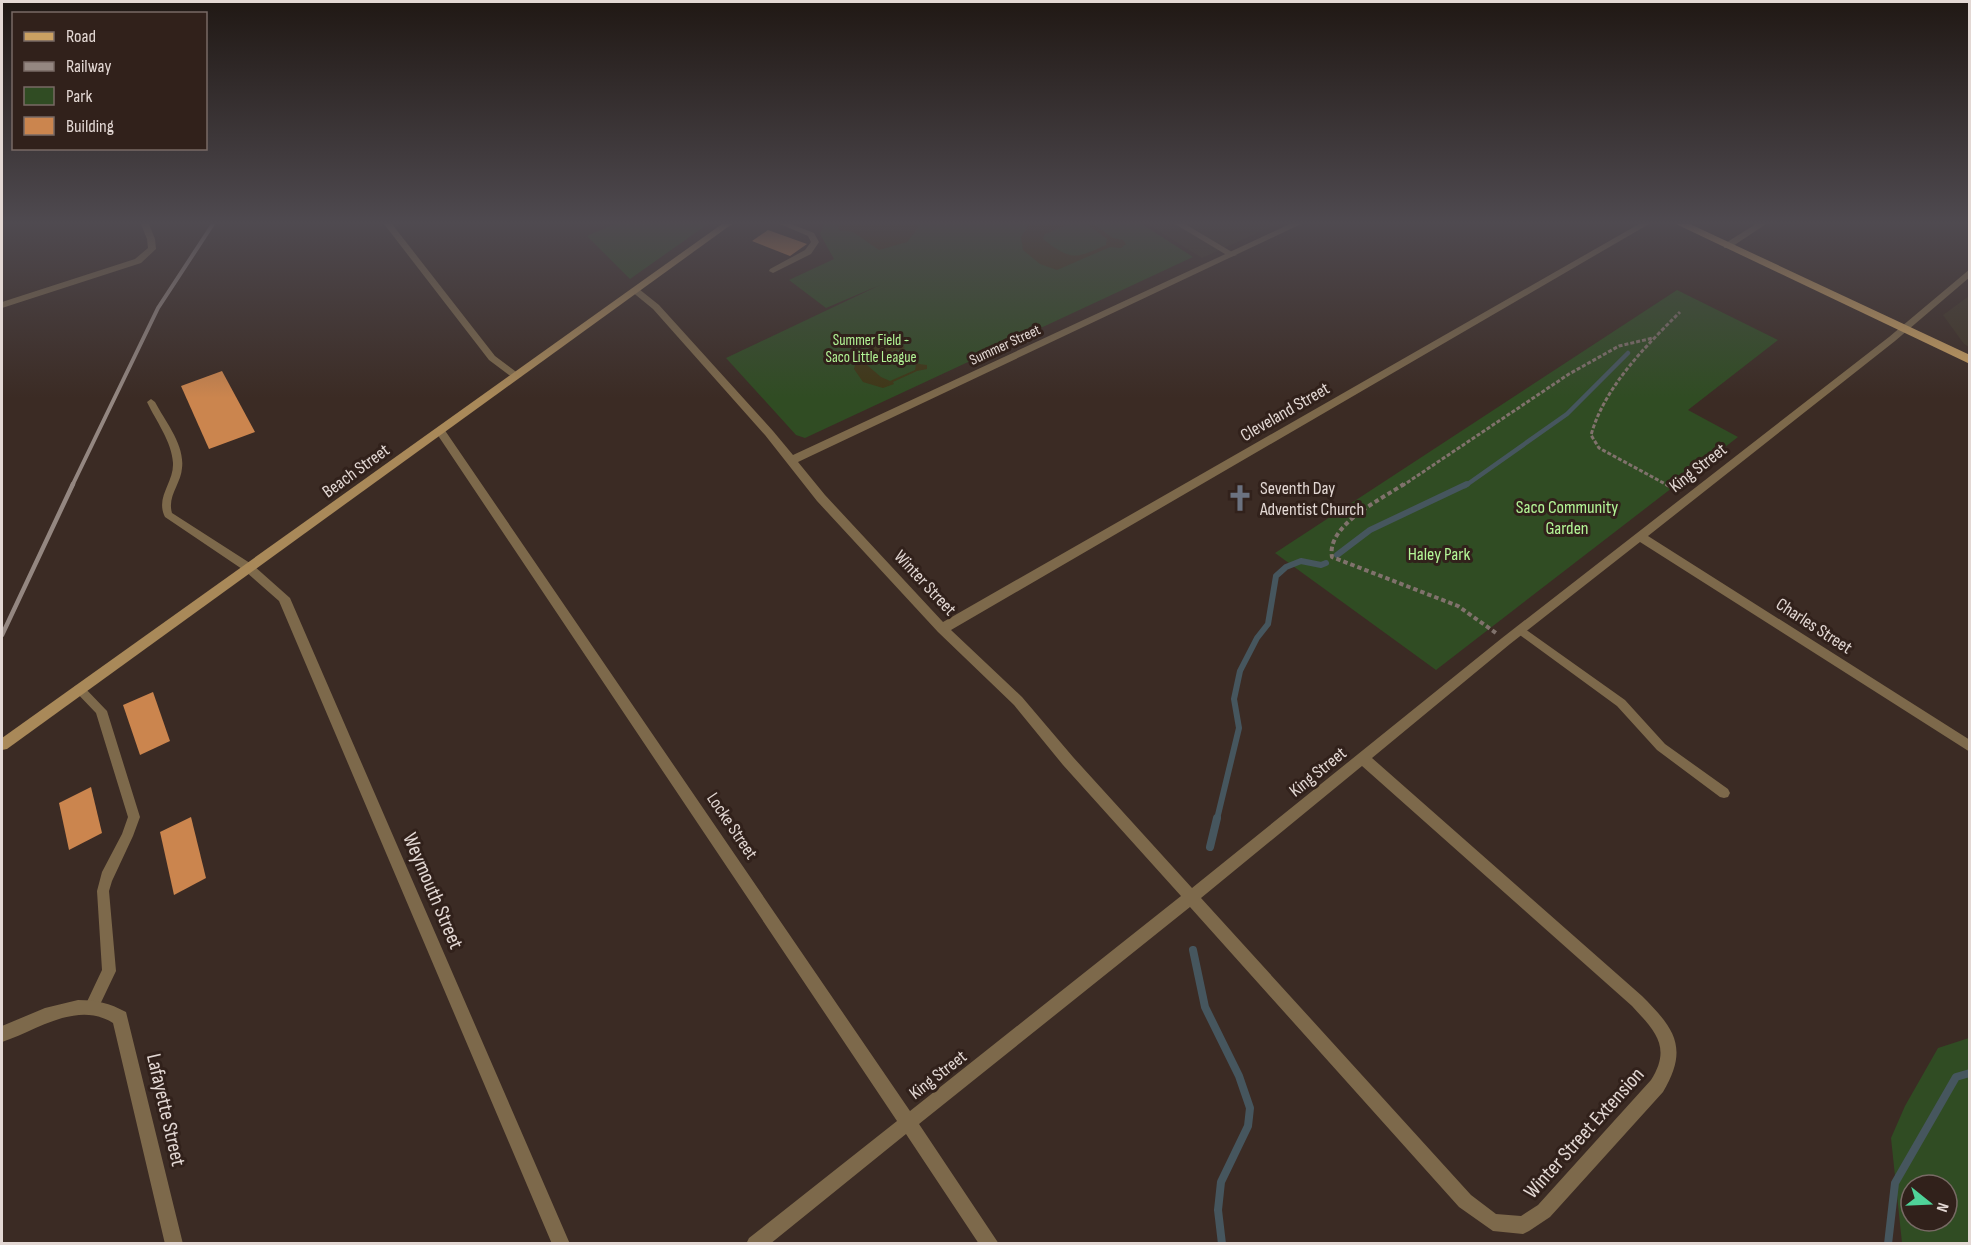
<svg xmlns="http://www.w3.org/2000/svg" width="1971" height="1245" font-family="'Sofia Sans Condensed',sans-serif">
  <rect width="100%" height="100%" fill="#3b2b24"/>
  <!-- education -->
  <g fill="#403526">
    <path d="M1147,224H1277L1202,258Z"/>
    <path d="M1969,296V347L1964,344L1943,315Z"/>
  </g>
  <!-- green -->
  <g fill="#304c23" fill-rule="evenodd">
    <path d="M614,224H708L630,279L587,236Z"/>
    <path d="M824,224H1142L1193,257L805,438L796,435L726,358L880,285L826,308L789,280L834,259L820,234Z"/>
    <path d="M1677,290L1778,340L1688,410L1738,437L1436,670L1275,553Z"/>
    <path d="M1969,1038V1243H1902L1891,1138L1905,1106L1938,1048ZM1911,1185H1947V1221H1911Z"/>
  </g>
  <!-- sand -->
  <g fill="#3f3716" fill-rule="evenodd">
    <path d="M842,224H916L918,228L907,242L879,250L853,232L839,230L838,226Z"/>
    <path d="M1029,224H1069L1045,234L1043,239C1071,261 1075,259 1106,245L1107,239L1087,224H1093L1113,238L1123,240L1126,244L1121,248L1110,247L1057,270L1040,264L1023,250L1021,237Z"/>
    <path d="M896,343L905,347L903,349L919,364L927,365V369L917,371L893,382L894,384L883,388L863,382L854,369L857,358L872,347ZM900,350L916,365L915,370L890,381L881,377L867,365L869,361L892,351Z"/>
  </g>
  <g fill="none" stroke-linecap="round" stroke-linejoin="round">
    <!-- stream-far2 -->
    <path stroke="#46565e" stroke-width="4.5" d="M1465,486L1567,414L1628,353"/>
    <!-- stream-far1 -->
    <g stroke="#46565e" stroke-width="6">
      <path d="M1337,555L1370,530L1467,484"/>
      <path d="M1217,819L1239,728L1234,699L1240,671L1257,638L1268,624L1276,576L1286,567L1301,561L1321,565L1326,563"/>
    </g>
    <!-- stream -->
    <g stroke="#46565e" stroke-width="8">
      <path d="M1210,847L1217,818"/>
      <path d="M1193,950L1205,1007L1239,1076L1250,1108L1248,1126L1221,1182L1218,1210L1222,1244"/>
      <path d="M1888,1244L1895,1183L1956,1077L1970,1073"/>
    </g>
  </g>
  <!-- building -->
  <g fill="#cb854e">
    <path d="M768,230L807,244L790,256L752,241Z"/>
    <path d="M222,371L255,432L209,449L181,386Z"/>
    <path d="M153,692L170,741L140,755L123,705Z"/>
    <path d="M91,787L102,833L69,850L59,803Z"/>
    <path d="M191,817L206,878L174,895L160,832Z"/>
  </g>
  <g fill="none" stroke-linecap="round" stroke-linejoin="round">
    <!-- path-far1 -->
    <g stroke="#80726c" stroke-width="3" stroke-dasharray="4 2" stroke-linecap="butt">
      <path d="M1402,486L1569,374L1619,346L1653,338"/>
      <path d="M1669,486L1599,448L1591,435C1605,386 1645,347 1680,312"/>
    </g>
    <!-- path -->
    <g stroke="#80726c" stroke-width="4" stroke-dasharray="4.5 3" stroke-linecap="butt">
      <path d="M1404,484C1382,499 1326,525 1332,557L1458,606L1496,633"/>
      <path d="M1666,484L1679,491"/>
    </g>
    <!-- lane -->
    <g fill="#7d694b" fill-rule="evenodd">
      <path d="M780,224H791L814,233L819,242L811,254L773,273L769,271L770,269L805,250L811,242L808,236Z"/>
      <path d="M1175,224H1185L1237,255L1230,257Z"/>
      <path d="M151,399L155,402C165,421 185,445 182,468C181,484 167,496 172,513L253,565L254,568L253,571H245L165,517C155,497 174,483 173,463C172,442 156,421 147,402Z"/>
      <path d="M1521,626L1625,700L1665,744L1728,789L1730,793L1728,797L1724,798L1720,797L1657,750L1617,706L1517,633L1516,630L1517,627Z"/>
      <path d="M79,685L83,686L107,711L140,817L133,836L112,881L109,891L116,971L96,1013L91,1015L86,1013L84,1008L102,970L97,891L102,872L122,834L128,817L96,713L73,689L75,686Z"/>
    </g>
    <!-- street -->
    <g fill="#7d694b" fill-rule="evenodd">
      <path d="M141,224H149L155,239L156,249L141,263L2,308V302L135,259L148,248L147,239Z"/>
      <path d="M384,224H392L495,356L519,374V378H513L489,360Z"/>
      <path d="M1290,224H1301L798,462L825,495L943,622L1639,224H1649L951,630L1022,697L1073,757L1192,888L1502,638L1889,337L1970,269V277L1895,341L1648,536L1970,740V752L1640,542L1510,644L1372,758L1642,996C1675,1029 1689,1048 1663,1092L1550,1217L1529,1231L1523,1234L1493,1231L1459,1207L1190,907L919,1124L999,1244H979L906,1134L770,1244H746L749,1238L897,1121L435,431L440,428L444,429L910,1111L1181,896L1063,765L1014,705L938,632L817,501L765,435L653,309L631,291L633,289H639L659,305L773,431L793,455ZM1362,766L1632,1006C1655,1031 1672,1047 1651,1080L1538,1205L1521,1216L1496,1214L1471,1195L1201,898Z"/>
      <path d="M1756,224H1766L1730,248H1724V244Z"/>
      <path d="M249,564L253,565L290,598L570,1244H552L279,601L245,571L243,568Z"/>
      <path d="M78,1000C97,1000 109,1003 126,1012L183,1244H165L113,1023C77,1000 36,1031 2,1042V1026L45,1008Z"/>
    </g>
    <!-- secondary -->
    <path fill="#a98959" fill-rule="evenodd" d="M722,224H732L7,749L2,750V738Z"/>
    <!-- primary -->
    <path fill="#cba162" fill-rule="evenodd" d="M1676,224H1690L1970,355V364Z"/>
    <!-- rail-far1 -->
    <path stroke="#948781" stroke-width="4" d="M72,486L158,308L213,224"/>
    <!-- rail -->
    <path stroke="#948781" stroke-width="4.5" d="M2,635L73,484"/>
  </g>
  <!-- sky -->
  <linearGradient id="sky" x2="0" y2="1"><stop stop-color="#201814"/><stop offset="0.56" stop-color="#4f4a50"/><stop offset="1" stop-color="#4f4a50" stop-opacity="0"/></linearGradient>
  <rect width="1971" height="398" fill="url(#sky)"/>
  <!-- icons -->
  <defs>
    <symbol id="church-bare" viewBox="-9 -9 18 18"><path d="M-1.2-6h2.4v3.5h3.3v2.4h-3.3V6h-2.4V-.1h-3.3v-2.4h3.3Z" fill="#6b7280" stroke="#31211b" stroke-width="2.5" paint-order="stroke"/></symbol>
  </defs>
  <g fill-rule="evenodd">
    <use href="#church-bare" x="1221" y="479" width="38" height="38"/>
  </g>
  <g text-anchor="middle" dominant-baseline="central" stroke-width="6" stroke-linejoin="round" paint-order="stroke">
    <!-- far-park labels -->
    <g font-size="15" fill="#b3f596" stroke="#31211b">
      <text x="871" y="340">Summer Field -<tspan x="871" dy="17">Saco Little League</tspan></text>
    </g>
    <!-- far-street labels -->
    <g font-size="15" fill="#e3d8d4" stroke="#31211b">
      <text transform="translate(1005 345) rotate(-25)">Summer Street</text>
    </g>
    <!-- street labels -->
    <g font-size="18" fill="#e3d8d4" stroke="#31211b">
      <text transform="translate(1285 412) rotate(-30)">Cleveland Street</text>
      <text transform="translate(1698 468) rotate(-38)">King Street</text>
      <text transform="translate(356 471) rotate(-36)">Beach Street</text>
      <text transform="translate(925 583) rotate(47)">Winter Street</text>
      <text transform="translate(1814 626) rotate(33)">Charles Street</text>
      <text transform="translate(1318 772) rotate(-39)">King Street</text>
      <text transform="translate(732 826) rotate(56)">Locke Street</text>
      <text transform="translate(938 1075) rotate(-38)">King Street</text>
    </g>
    <!-- poi labels -->
    <g font-size="18" fill="#e3d8d4" stroke="#31211b" text-anchor="start">
      <text x="1260" y="488">Seventh Day<tspan x="1260" dy="21">Adventist Church</tspan></text>
    </g>
    <!-- park labels -->
    <g font-size="18" fill="#b3f596" stroke="#31211b">
      <text x="1567" y="507">Saco Community<tspan x="1567" dy="21">Garden</tspan></text>
      <text x="1439" y="554">Haley Park</text>
    </g>
    <!-- near-street labels -->
    <g font-size="21" fill="#e3d8d4" stroke="#31211b">
      <text transform="translate(433 891) rotate(67)">Weymouth Street</text>
      <text transform="translate(166 1110) rotate(77)">Lafayette Street</text>
      <text transform="translate(1584 1133) rotate(-48)">Winter Street Extension</text>
    </g>
  </g>
  <!-- border -->
  <rect width="1971" height="1245" fill="none" stroke="#e3d8d4" stroke-width="6"/>
  <!-- legend -->
  <rect x="12" y="12" width="195" height="138" fill="#31211b" stroke="#786a65" stroke-width="1.5"/>
  <rect x="24" y="32" width="30" height="9" fill="#cba162" stroke="#786a65" stroke-width="1.5"/>
  <text x="66" y="42" font-size="18" fill="#e3d8d4">Road</text>
  <rect x="24" y="62" width="30" height="9" fill="#948781" stroke="#786a65" stroke-width="1.5"/>
  <text x="66" y="72" font-size="18" fill="#e3d8d4">Railway</text>
  <rect x="24" y="87" width="30" height="18" fill="#304c23" stroke="#786a65" stroke-width="1.5"/>
  <text x="66" y="102" font-size="18" fill="#e3d8d4">Park</text>
  <rect x="24" y="117" width="30" height="18" fill="#cb854e" stroke="#786a65" stroke-width="1.5"/>
  <text x="66" y="132" font-size="18" fill="#e3d8d4">Building</text>
  <!-- north arrow -->
  <g transform="translate(1929 1203) rotate(108)"><circle r="28" fill="#31211b" stroke="#786a65" stroke-width="1.5"/>
  <path d="M0-4.5L10 22L0 15L-10 22Z" fill="#4fd399"/>
  <text y="-9" font-size="16" font-weight="bold" text-anchor="middle" fill="#e3d8d4">N</text>
  </g>
</svg>
